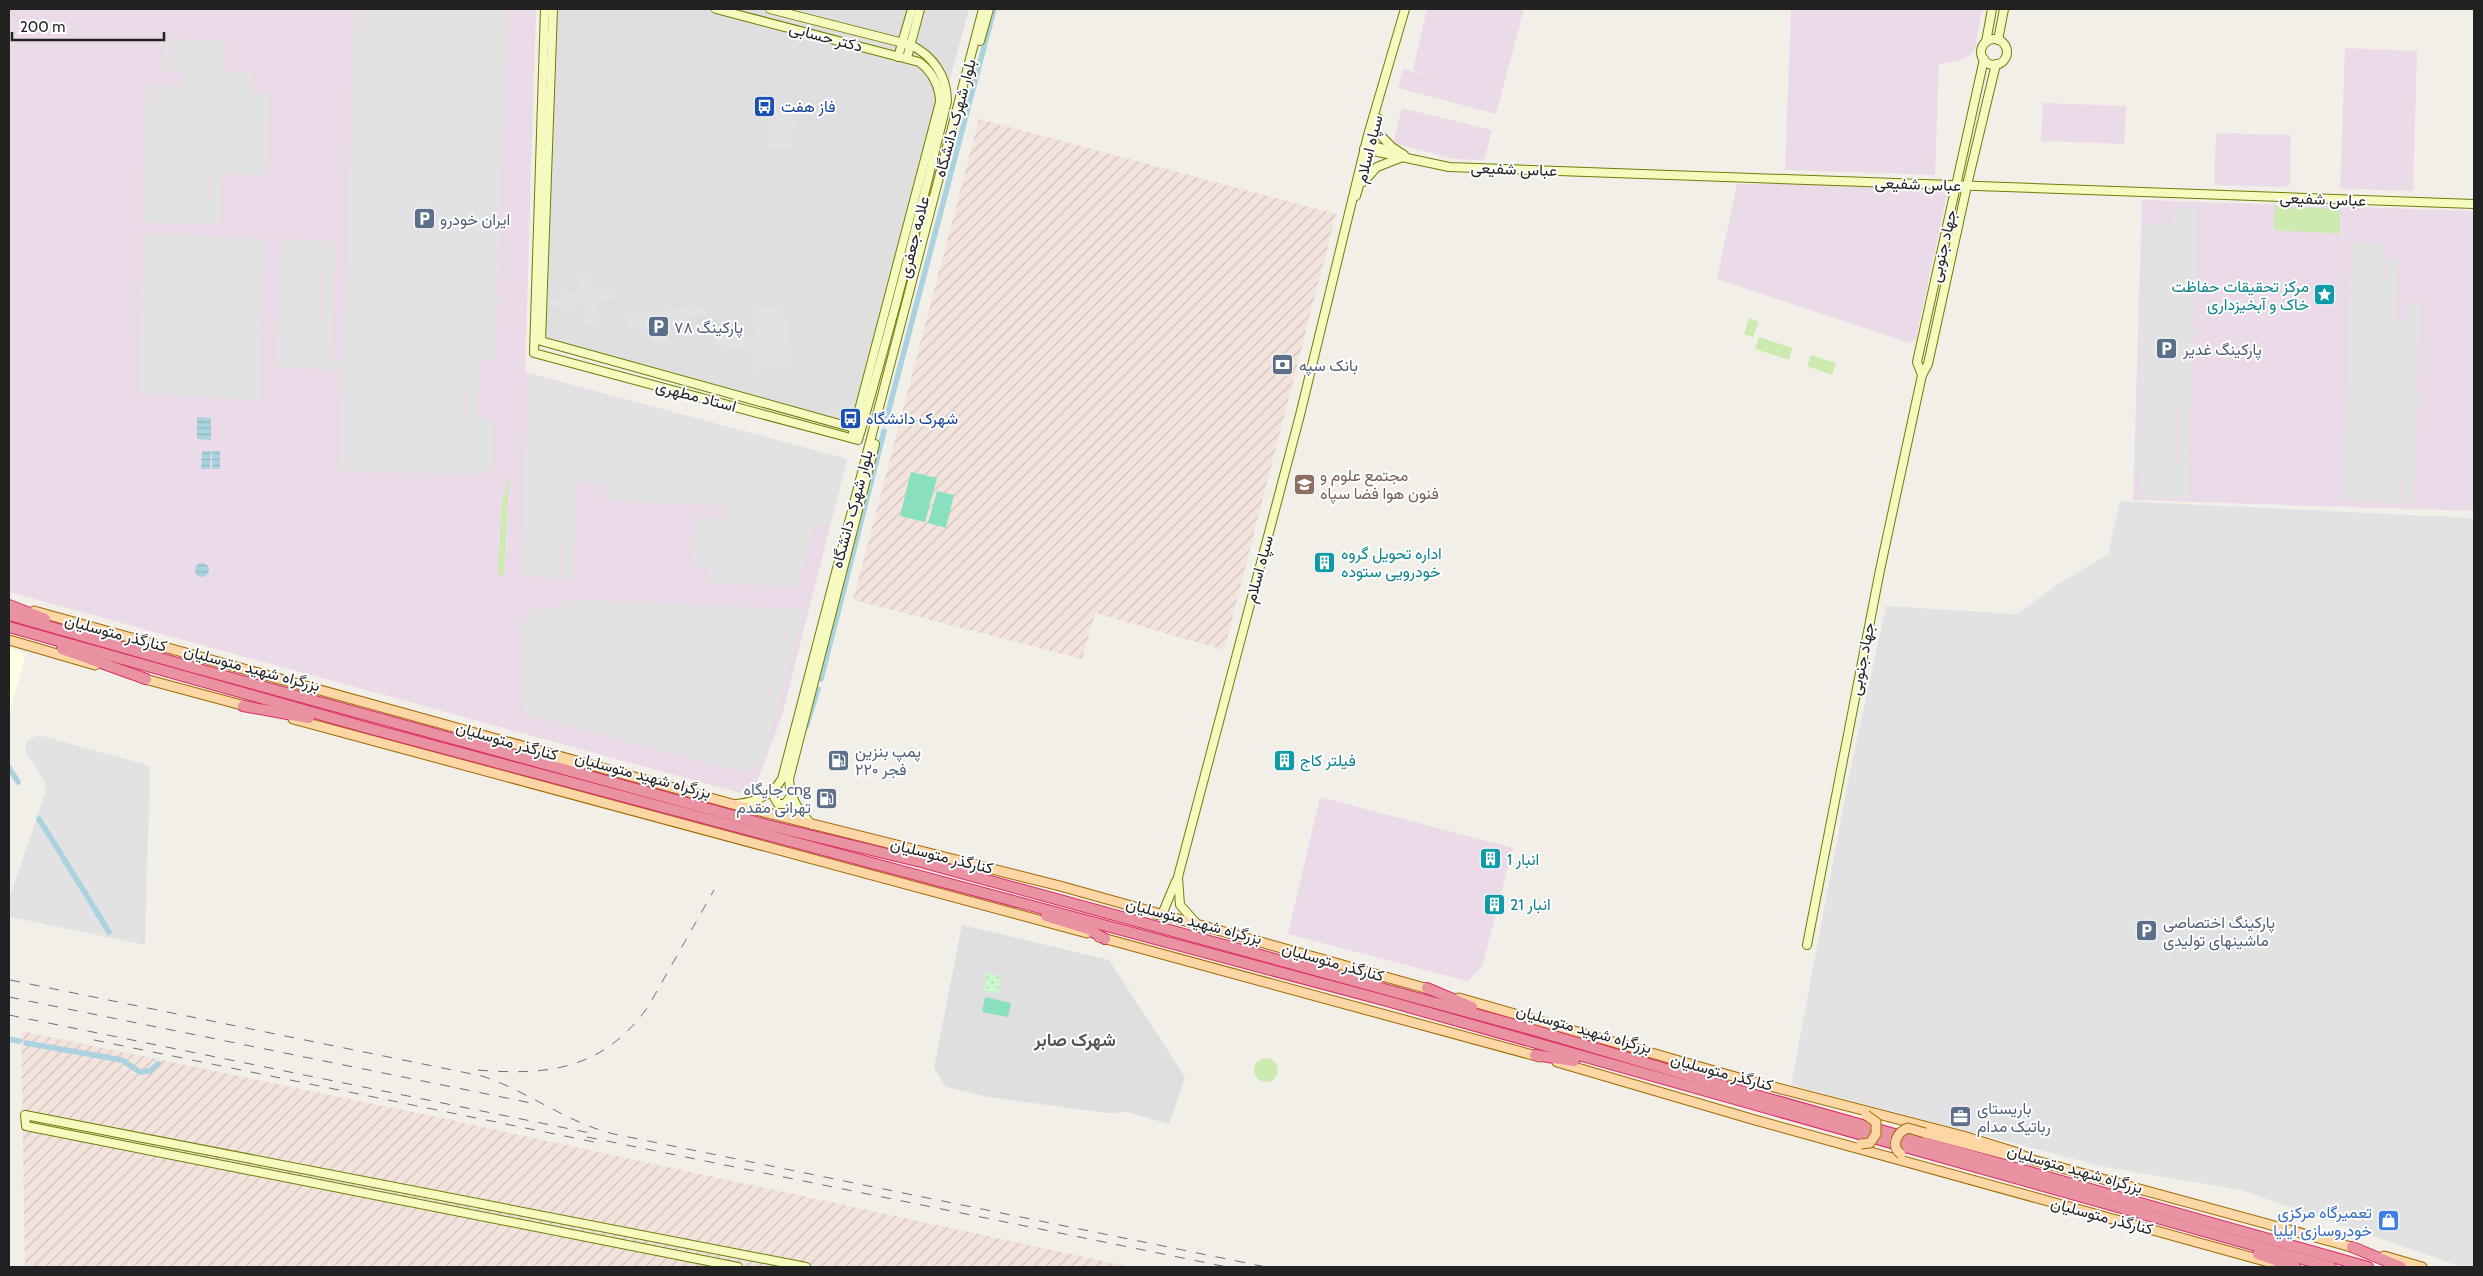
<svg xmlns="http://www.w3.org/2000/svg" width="2483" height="1276" font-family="Cabin,Vazirmatn,sans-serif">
  <defs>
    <pattern id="military-furrows" width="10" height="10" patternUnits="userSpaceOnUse" patternTransform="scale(1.25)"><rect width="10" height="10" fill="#f3e3dd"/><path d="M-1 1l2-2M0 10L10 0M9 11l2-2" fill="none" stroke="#d0c2bd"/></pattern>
    <pattern id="park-dots" width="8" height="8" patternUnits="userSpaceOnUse" patternTransform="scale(1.25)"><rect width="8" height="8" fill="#c8facc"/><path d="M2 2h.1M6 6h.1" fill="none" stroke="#acd6af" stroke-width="1.8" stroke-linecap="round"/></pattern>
    <pattern id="water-rules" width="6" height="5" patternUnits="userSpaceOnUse" patternTransform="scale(1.25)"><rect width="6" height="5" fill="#aad3df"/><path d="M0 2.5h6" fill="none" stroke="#92b5bf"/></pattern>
  </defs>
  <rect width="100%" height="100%" fill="#f2efe9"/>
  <!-- residential -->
  <g fill="#e0dfdf">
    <path d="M552,9H969L855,429L543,337Z"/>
    <path d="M962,925L1109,960L1185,1077L1169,1124L1128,1112L1107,1113L988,1097L946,1087L934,1068Z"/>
  </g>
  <!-- industrial -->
  <g fill="#ebdbe8">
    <path d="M9,9H536L525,372L847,459L782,716L755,787L740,793L9,592Z"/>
    <path d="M1427,9H1524L1496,114L1398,88L1403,69L1434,76L1413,70Z"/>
    <path d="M1791,9H1982L1975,49L1969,56L1959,61L1939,64L1935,175L1785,170Z"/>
    <path d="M2345,48L2417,51L2413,191L2340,189Z"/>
    <path d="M2043,103L2126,106L2124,144L2041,141Z"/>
    <path d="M1402,108L1492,130L1484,160L1453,159L1393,143Z"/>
    <path d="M2216,133L2291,135L2290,185L2286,187L2214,185Z"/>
    <path d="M1737,184H1819L1938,191L1947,195L1916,339L1910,343L1717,279Z"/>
    <path d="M2142,200L2474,211V511L2133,500Z"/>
    <path d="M1320,797L1513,848L1482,967L1467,981L1288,934Z"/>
  </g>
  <!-- education -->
  <path fill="#ffffe5" d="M9,648L26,654L9,713Z"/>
  <!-- military -->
  <g fill="url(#military-furrows)">
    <path d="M979,119L1336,214L1224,650L1095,613L1082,659L853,600Z"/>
    <path d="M21,1031L432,1116L1131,1267H25Z"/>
  </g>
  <!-- grass -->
  <g fill="#cdebb0">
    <path d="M2275,206L2340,209V234L2274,230Z"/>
    <path d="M1749,318L1759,322L1753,337L1744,334Z"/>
    <path d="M1759,337L1792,348L1789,360L1755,349Z"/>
    <path d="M1811,355L1836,363L1832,375L1807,366Z"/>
    <path d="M507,478H509L504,575H501L498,573L502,499L506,491Z"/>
    <circle cx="1266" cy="1070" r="12"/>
  </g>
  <!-- park -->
  <path fill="url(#park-dots)" d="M987,973L997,975L1000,980L998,993L984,990Z"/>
  <!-- pitch -->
  <g fill="#88e0be">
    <path d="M911,472L937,478L925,522L900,516Z"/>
    <path d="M937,491L954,495L946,528L928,523Z"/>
    <path d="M985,997L1011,1003L1008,1017L982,1012Z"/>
  </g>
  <!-- parking -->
  <g fill="#e2e2e2">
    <path d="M354,9H507L495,360H480L478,418L493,419L492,468L479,475L338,471L345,315Z"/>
    <path d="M163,39L225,41L224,72H251L250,93H269L266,175L222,173L220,224L142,222L146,85L183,86V72H162Z"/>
    <path d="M774,111L792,112V117H795L794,147H790V149H767L768,115H773Z"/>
    <path d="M2174,208L2197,209L2188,498L2143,497L2144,487H2140V474L2135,473L2145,224L2173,225Z"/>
    <path d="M143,233L264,239L259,400L140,393Z"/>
    <path d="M282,239L335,242L334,306L329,359L341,361V371L276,366Z"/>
    <path d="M2351,243L2384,244L2383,259H2398L2395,320L2406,321V303H2420L2414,504L2343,500Z"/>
    <path d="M592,272L595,290L612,287L613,291L617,290L619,297L596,303L599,322L584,324L582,306L545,307V300H558L559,295L581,292L579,274Z"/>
    <path d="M782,306L783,310H786L791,364L787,365V367L753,370L751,346L724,349L722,345L714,346L713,337L719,336V334L746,331L747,337L755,336L753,312H756V308Z"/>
    <path d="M685,308L687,311L705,308V314L685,318L684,321L664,323L666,342L654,344L652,326L629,328L627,315Z"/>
    <path d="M528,374L847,459L830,526L814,522L798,587L710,583L707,567L693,565L695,517L725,518L727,506L606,500V483H576L574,579L521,576Z"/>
    <path d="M2120,501L2474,518V1267H2462L2241,1190L2105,1167L1791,1085L1849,777L1886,606L2017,614L2060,583L2108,554Z"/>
    <path d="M562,600L806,609L763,759L745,773L526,714L522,705L521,621H529L530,608L562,610Z"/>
    <path d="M39,735L150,766L145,945L11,917L9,912V900L45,793V783L25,750L27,740Z"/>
  </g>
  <!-- water -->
  <g fill="url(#water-rules)">
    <path d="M197,417L211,418V440L197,439Z"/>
    <path d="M202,451H211L210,469H201Z"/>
    <rect x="212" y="451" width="8" height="18"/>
    <circle cx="202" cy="570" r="7"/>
  </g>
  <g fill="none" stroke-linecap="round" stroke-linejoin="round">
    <!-- canal -->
    <g stroke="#aad3df" stroke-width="5.5">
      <path d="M885,424L994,9"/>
      <path d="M821,679L884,431"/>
      <path d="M806,727L818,689"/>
      <path d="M9,768L18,782"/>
      <path d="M39,819L61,854"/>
      <path d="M63,858L86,894"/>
      <path d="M88,898L109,932"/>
      <path d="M9,1039L19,1041"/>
      <path d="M26,1043L122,1060L140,1072L150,1071L158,1064"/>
    </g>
    <defs>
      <g id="secondary">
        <path d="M545,9L534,353L858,440C891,327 920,214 947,101C947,76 933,56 911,45L770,9"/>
        <path d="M553,9L541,341L861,430"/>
        <path d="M716,9L919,62C932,71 940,87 940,102L853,433"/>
        <circle cx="1994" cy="52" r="13"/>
        <path d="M1998,40L2004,9"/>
        <path d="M980,41L989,9"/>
        <path d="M1986,42L1992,9"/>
        <path d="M898,57L912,9"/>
        <path d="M907,58L920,9"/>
        <path d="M1375,130L1392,147L1404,155"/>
        <path d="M1366,144L1385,149"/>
        <path d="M1364,149L1449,167L2474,204"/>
        <path d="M1363,182L1377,167L1400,158"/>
        <path d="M1356,196L1378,118"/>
        <path d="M1922,375L1917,362L1984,59"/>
        <path d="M776,789L774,797L778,804H785L791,796"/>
        <path d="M737,804C756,802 772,795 782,779L983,9"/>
        <path d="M812,825C799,810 790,800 789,779L875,444"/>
        <path d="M1157,915L1163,912L1176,881"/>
        <path d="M1198,925L1180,905L1178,877L1300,415L1368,135L1405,9"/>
        <path d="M1807,945L1880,570L1922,375L1928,364L1968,181L1996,64"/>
        <path d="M738,1267L26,1126L25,1115L806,1267"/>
      </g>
      <g id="primary">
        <path d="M34,611L732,804L1060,886L1432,990"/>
        <path d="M9,640L95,665"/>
        <path d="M141,678L249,707"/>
        <path d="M293,719L1087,933"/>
        <path d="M549,761L580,767"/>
        <path d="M1099,937L1540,1057"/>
        <path d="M1459,998L1739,1078L1963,1136L2015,1152L2033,1160L2359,1249"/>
        <path d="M1557,1062L1755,1120L2272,1263"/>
        <path d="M1925,1133L2011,1156"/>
        <path d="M2384,1256L2422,1267"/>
      </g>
      <g id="highway">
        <path d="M9,605L45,619"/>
        <path d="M9,615L188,666L767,825L921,862L1530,1029L1734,1089L2368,1267"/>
        <path d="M9,627L375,730L1387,1001L2331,1267"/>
        <path d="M62,649L146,679"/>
        <path d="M243,706L309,718"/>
        <path d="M1046,916L1088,929L1105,939"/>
        <path d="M1427,988L1472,1007"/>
        <path d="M1535,1055L1574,1061"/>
        <path d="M2352,1247L2401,1267"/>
        <path d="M2258,1254L2295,1267"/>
      </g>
    </defs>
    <!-- secondary casing -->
    <use href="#secondary" stroke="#707d05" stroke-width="10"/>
    <!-- primary casing -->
    <use href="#primary" stroke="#a06b00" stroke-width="11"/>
    <!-- highway casing -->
    <use href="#highway" stroke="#dc2a67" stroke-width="12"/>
    <!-- secondary -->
    <use href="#secondary" stroke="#f7fabf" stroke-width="8"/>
    <!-- primary -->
    <use href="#primary" stroke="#fcd6a4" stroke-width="9"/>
    <!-- highway -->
    <use href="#highway" stroke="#e892a2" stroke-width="10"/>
    <!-- rail -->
    <g stroke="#707070" stroke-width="1" stroke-dasharray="10 10" stroke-linecap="butt">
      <path d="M10,980L482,1076C528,1091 567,1123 614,1134L1266,1267"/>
      <path d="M9,997L536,1104"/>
      <path d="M9,1015L595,1134"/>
      <path d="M94,1040L594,1142"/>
      <path d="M478,1070C550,1076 603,1069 648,1007L714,890"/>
      <path d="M587,1137L1227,1267"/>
    </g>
    <defs>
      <g id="primary-bridge">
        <path d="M1861,1144L1870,1143L1876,1134V1122L1866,1115"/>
        <path d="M1901,1154C1890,1146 1897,1132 1908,1128L1925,1133"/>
      </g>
    </defs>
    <!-- primary-bridge casing -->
    <use href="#primary-bridge" stroke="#a06b00" stroke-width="11" stroke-linecap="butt"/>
    <!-- primary-bridge -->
    <use href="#primary-bridge" stroke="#fcd6a4" stroke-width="9"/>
  </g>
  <!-- icons -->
  <defs>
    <symbol id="bus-square" viewBox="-11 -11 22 22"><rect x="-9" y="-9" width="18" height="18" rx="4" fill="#1a4fb4" stroke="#fff"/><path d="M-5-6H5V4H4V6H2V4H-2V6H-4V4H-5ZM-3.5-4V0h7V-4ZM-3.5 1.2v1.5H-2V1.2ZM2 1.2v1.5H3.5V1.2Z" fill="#fff"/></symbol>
    <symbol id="parking-square" viewBox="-11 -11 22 22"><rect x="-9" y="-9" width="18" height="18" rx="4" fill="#5c6f8a" stroke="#fff"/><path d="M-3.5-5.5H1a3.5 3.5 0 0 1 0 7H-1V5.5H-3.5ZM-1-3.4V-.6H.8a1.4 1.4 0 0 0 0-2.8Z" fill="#fff"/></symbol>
    <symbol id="sight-square" viewBox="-11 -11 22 22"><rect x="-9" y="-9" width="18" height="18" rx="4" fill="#0f9aa8" stroke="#fff"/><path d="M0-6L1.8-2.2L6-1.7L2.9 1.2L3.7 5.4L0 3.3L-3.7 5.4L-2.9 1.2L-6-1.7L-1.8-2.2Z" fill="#fff"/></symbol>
    <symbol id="bank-square" viewBox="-11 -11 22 22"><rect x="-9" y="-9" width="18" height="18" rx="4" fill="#5c6f8a" stroke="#fff"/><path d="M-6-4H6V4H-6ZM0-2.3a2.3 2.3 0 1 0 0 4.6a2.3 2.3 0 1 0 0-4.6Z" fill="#fff"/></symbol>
    <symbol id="university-square" viewBox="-11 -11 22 22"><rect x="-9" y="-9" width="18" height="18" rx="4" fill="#8d6e63" stroke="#fff"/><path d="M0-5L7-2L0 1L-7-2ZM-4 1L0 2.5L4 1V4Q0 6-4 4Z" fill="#fff"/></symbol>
    <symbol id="building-square" viewBox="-11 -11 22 22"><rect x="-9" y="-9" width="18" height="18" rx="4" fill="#0f9aa8" stroke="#fff"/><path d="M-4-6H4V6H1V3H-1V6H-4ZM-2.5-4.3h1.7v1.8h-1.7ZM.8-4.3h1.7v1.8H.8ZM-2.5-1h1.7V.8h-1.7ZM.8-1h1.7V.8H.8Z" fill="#fff"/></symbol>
    <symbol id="fuel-square" viewBox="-11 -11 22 22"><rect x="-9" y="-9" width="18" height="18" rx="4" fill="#5c6f8a" stroke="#fff"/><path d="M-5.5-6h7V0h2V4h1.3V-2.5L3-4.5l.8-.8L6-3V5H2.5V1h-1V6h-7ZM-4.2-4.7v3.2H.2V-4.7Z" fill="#fff"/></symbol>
    <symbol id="office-square" viewBox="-11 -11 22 22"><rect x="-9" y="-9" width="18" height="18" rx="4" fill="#5c6f8a" stroke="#fff"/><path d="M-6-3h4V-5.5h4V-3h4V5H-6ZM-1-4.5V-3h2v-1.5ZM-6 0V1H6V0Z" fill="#fff"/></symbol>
    <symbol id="shop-square" viewBox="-11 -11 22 22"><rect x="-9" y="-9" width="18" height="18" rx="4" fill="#3f7fe0" stroke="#fff"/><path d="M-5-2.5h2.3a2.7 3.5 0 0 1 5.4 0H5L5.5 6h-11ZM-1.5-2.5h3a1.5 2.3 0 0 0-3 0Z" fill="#fff"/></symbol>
  </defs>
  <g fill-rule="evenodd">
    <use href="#bus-square" x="752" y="94" width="25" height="25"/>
    <use href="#parking-square" x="412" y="206" width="25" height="25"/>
    <use href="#sight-square" x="2312" y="282" width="25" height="25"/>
    <use href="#parking-square" x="646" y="314" width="25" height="25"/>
    <use href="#parking-square" x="2154" y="336" width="25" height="25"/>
    <use href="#bank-square" x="1270" y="352" width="25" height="25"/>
    <use href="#bus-square" x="838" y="406" width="25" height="25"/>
    <use href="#university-square" x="1292" y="472" width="25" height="25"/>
    <use href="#building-square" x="1312" y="550" width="25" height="25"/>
    <use href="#fuel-square" x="826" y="748" width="25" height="25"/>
    <use href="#building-square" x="1272" y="748" width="25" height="25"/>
    <use href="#fuel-square" x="814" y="786" width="25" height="25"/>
    <use href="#building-square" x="1478" y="846" width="25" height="25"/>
    <use href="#building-square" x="1482" y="892" width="25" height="25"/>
    <use href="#parking-square" x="2134" y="918" width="25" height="25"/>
    <use href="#office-square" x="1948" y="1104" width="25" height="25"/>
    <use href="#shop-square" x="2376" y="1208" width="25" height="25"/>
  </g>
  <g text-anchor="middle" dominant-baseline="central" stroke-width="4" stroke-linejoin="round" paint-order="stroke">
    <!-- street labels -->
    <g font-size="16" fill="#222" stroke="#fff">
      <text transform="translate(826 37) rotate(15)">دکتر حسابی</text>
      <text transform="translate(955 118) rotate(-75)">بلوار شهرک دانشگاه</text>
      <text transform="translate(1369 149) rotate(-76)">سپاه اسلام</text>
      <text transform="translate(1514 169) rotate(2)">عباس شفیعی</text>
      <text transform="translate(1918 184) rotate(2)">عباس شفیعی</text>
      <text transform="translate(2323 199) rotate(2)">عباس شفیعی</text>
      <text transform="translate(914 237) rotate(-76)">علامه جعفری</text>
      <text transform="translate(1943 246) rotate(-77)">جهاد جنوبی</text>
      <text transform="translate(696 396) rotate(15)">استاد مطهری</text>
      <text transform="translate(852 509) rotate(-75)">بلوار شهرک دانشگاه</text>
      <text transform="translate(1259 569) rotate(-75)">سپاه اسلام</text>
      <text transform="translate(116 633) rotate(15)">کنارگذر متوسلیان</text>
      <text transform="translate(1862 659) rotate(-79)">جهاد جنوبی</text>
      <text transform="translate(252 668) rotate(15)">بزرگراه شهید متوسلیان</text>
      <text transform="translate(507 741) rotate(16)">کنارگذر متوسلیان</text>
      <text transform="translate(643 775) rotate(15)">بزرگراه شهید متوسلیان</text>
      <text transform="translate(942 856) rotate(14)">کنارگذر متوسلیان</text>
      <text transform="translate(1194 921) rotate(15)">بزرگراه شهید متوسلیان</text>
      <text transform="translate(1333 962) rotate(16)">کنارگذر متوسلیان</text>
      <text transform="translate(1584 1029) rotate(16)">بزرگراه شهید متوسلیان</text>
      <text transform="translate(1722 1072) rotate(15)">کنارگذر متوسلیان</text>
      <text transform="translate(2075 1169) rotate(16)">بزرگراه شهید متوسلیان</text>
      <text transform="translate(2102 1216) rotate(15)">کنارگذر متوسلیان</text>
    </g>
    <!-- transit labels -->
    <g font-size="16" fill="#164399" stroke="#fff" text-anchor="start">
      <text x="781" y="106">فاز هفت</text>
      <text x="866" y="418">شهرک دانشگاه</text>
    </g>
    <!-- service labels -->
    <g font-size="16" fill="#4e5e75" stroke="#fff" text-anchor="start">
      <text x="440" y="219">ایران خودرو</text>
      <text x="674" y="327">پارکینگ ۷۸</text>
      <text x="2183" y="349">پارکینگ غدیر</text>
      <text x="1299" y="365">بانک سپه</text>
      <text x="855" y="751">پمپ بنزین<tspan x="855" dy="18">۲۲۰ فجر</tspan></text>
      <text x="811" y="789" text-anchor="end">جایگاه cng<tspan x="811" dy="18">تهرانی مقدم</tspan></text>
      <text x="2163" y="922">پارکینگ اختصاصی<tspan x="2163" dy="18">ماشینهای تولیدی</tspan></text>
      <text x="1977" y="1108">باریستای<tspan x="1977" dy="18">رباتیک مدام</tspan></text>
    </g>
    <!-- culture labels -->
    <g font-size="16" fill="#0d838f" stroke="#fff" text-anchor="start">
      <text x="2309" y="286" text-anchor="end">مرکز تحقیقات حفاظت<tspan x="2309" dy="18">خاک و آبخیزداری</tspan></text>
      <text x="1341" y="553">اداره تحویل گروه<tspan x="1341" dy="18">خودرویی ستوده</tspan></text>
      <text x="1300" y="760">فیلتر کاج</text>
      <text x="1507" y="859">انبار 1</text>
      <text x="1510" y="904">انبار 21</text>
    </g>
    <!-- education labels -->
    <g font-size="16" fill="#785e54" stroke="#fff" text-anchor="start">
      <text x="1320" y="475">مجتمع علوم و<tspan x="1320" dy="18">فنون هوا فضا سپاه</tspan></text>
    </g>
    <!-- shop labels -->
    <g font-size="16" fill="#366cbe" stroke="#fff" text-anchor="end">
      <text x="2372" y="1212">تعمیرگاه مرکزی<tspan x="2372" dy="18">خودروسازی ایلیا</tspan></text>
    </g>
    <!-- neighbourhood labels -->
    <g font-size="18" font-weight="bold" fill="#555" stroke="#fff">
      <text x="1075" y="1040">شهرک صابر</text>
    </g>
  </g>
  <!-- border -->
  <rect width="2483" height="1276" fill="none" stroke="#222222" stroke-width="20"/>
  <!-- scale -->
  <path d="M12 32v8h152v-8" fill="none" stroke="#222222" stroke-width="2.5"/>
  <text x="20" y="32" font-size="15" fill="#222222" stroke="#ffffff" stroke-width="4" paint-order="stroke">200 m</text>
</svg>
